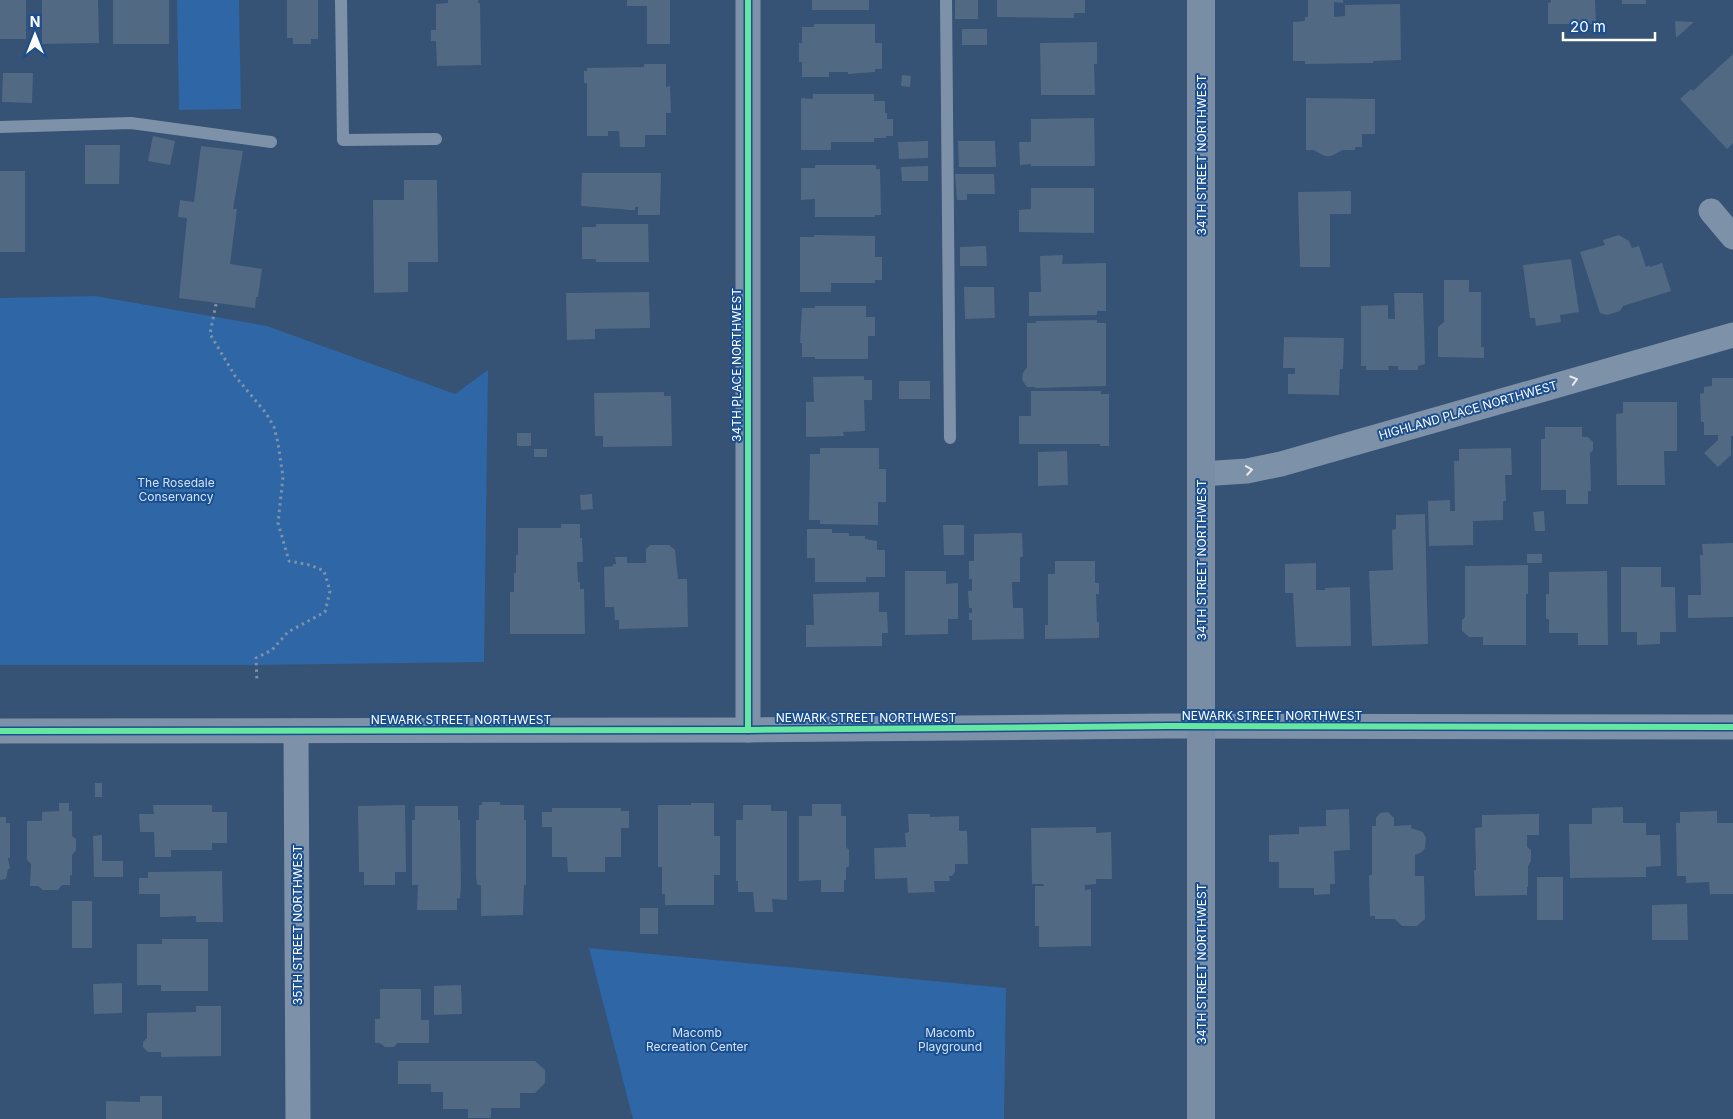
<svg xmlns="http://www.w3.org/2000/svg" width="1733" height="1119" font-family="Inter,sans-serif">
  <rect width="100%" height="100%" fill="#365274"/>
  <!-- green -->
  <g fill="#2f66a5">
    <path d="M177,0H239L241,109L179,110Z"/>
    <path d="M95,296L267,326L455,394L488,370L484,662L256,665H0V298Z"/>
    <path d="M589,948L1006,988L1004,1119H633Z"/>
  </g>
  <!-- building -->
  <g fill="#526984">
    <rect x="0" y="0" width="26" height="39"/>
    <path d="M42,0H98L99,43L42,44Z"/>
    <rect x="113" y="0" width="56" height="44"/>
    <path d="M287,0H318V39H311V44H293V38H287Z"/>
    <path d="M448,0H478V3H480L481,65L437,66L436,41H431V30H436V4L448,3Z"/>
    <path d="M627,0H670V44H647V6H627Z"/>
    <rect x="812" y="0" width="57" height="10"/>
    <rect x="955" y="0" width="23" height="19"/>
    <path d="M997,0H1085V13H1074V18L997,17Z"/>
    <path d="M1308,0H1343V3L1334,2V17L1345,16V5L1400,4L1401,60L1373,61V63L1305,64V61H1293V22L1305,21V17H1308Z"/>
    <path d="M1551,0H1595L1596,24H1548V3L1551,2Z"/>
    <rect x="1622" y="0" width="24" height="4"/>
    <path d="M1675,21L1694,22L1676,38Z"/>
    <path d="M814,24H875V43H882V69H875V72L848,74V72H829V77H802V62H799V43H802V27H814Z"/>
    <rect x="962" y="29" width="25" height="16"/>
    <path d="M1097,42V64H1094L1095,95H1041L1040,43Z"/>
    <path d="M1733,54V143L1727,149L1680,99L1691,89L1693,91Z"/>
    <path d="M644,64H666V87L670,86L671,113H666V135H645V147H620L619,131H608V136H587V83H584V71H587V68L644,67Z"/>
    <path d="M3,73H33L32,103L2,102Z"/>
    <path d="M902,75L911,76L910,87L901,86Z"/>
    <path d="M813,94H874V101H885V113H887V119H893V136H886V138H874V142H831V150H801V98L813,99Z"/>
    <path d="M1306,98L1375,99V134H1362V147H1355V150H1343L1331,156H1325L1313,150H1306Z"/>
    <path d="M1094,118L1095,166H1031V164L1020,165L1019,142H1031V119Z"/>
    <path d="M153,136L175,141L170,165L148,161Z"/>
    <path d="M928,141V158L899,159L898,142Z"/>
    <path d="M958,141H995L996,167H959Z"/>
    <path d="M85,145H120L119,184H85Z"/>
    <path d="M201,146L243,151L233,209H237L230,264L262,269L258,297H256L255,308L179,298L187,218L178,217L180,200L194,202Z"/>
    <path d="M815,165H876V169H880L881,215H875V217H815V199L801,200V168H815Z"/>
    <path d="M928,166V181H902L901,167Z"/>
    <rect x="0" y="171" width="25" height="81"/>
    <path d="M582,173H661L660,215H638V207H635V210H631L581,206Z"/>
    <path d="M955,174H994L995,194H967V200H957Z"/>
    <path d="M404,180H437L438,262H408V292L374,293L373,200H404Z"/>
    <path d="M1031,188H1094V233L1019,232V210L1031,209Z"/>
    <path d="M1351,191V214H1330V267H1300L1298,192Z"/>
    <path d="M596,224H648L649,262H596V259H582V227H596Z"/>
    <path d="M814,235L875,236V257H882V280H875V283H831V292H800V237H814Z"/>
    <path d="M1619,235L1629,241L1632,248L1639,246L1646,267L1650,265V267L1662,263L1671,291L1623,306L1620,311L1607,315L1600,313L1580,252L1605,245L1603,240Z"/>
    <path d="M986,246L987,266H960V247Z"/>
    <path d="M1063,255L1062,264L1106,263V311H1097V315L1029,316V292H1041L1040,256Z"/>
    <path d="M1571,259L1579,312L1560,315L1561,322L1536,326L1535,318H1530L1523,265Z"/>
    <path d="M1444,280H1469V292H1481V347H1484V358L1438,357V327L1444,322Z"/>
    <path d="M964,287H994L995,318L965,319Z"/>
    <path d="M649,292L650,328L595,329V339L567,340L566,293Z"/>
    <path d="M1394,293H1423L1425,364L1418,366V370H1398V366H1388L1389,370H1366V366H1361V306L1388,305V319H1395Z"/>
    <path d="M815,306H866V317H875V336H868V359H815V357H802V343H800L802,308H815Z"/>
    <path d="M1097,320V323H1106V386L1035,388V387H1027L1022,380L1023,373L1027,367V323H1036V321Z"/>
    <path d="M1284,337L1344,338L1343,369H1340L1339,395L1288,394V374H1295V368H1283Z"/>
    <path d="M864,376V380H872V400H864L865,431L843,432L844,436L806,437V402H814L813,377Z"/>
    <path d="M1712,378H1733V436H1731V455L1718,467L1704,453L1718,440V435H1704V422H1701L1700,394L1704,393V387L1712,386Z"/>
    <rect x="899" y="381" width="31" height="18"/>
    <path d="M1031,391H1101V394H1109V446H1100V444H1019V416H1031Z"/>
    <path d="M664,392V396H671L672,446L603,447V436H595L594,393Z"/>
    <path d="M1623,402H1677V451H1664L1665,485H1617L1616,414L1623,413Z"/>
    <path d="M1545,427H1582V437H1588L1593,442V450L1590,453L1591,491H1588V504H1566V490H1541V439H1545Z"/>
    <rect x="517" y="433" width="14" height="13"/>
    <path d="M820,448H879V469H886V502H878V525L820,524V520H809L810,454H820Z"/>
    <path d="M1511,448L1512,475H1505L1506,501H1503V520L1473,521V545L1429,546L1428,501L1450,500V511H1455L1454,461H1459V449Z"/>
    <rect x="534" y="449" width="13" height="8"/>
    <path d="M1067,451L1068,485L1038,486V452Z"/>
    <path d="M592,494L593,509L581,510L580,495Z"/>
    <path d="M1544,511L1545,531H1535L1533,512Z"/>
    <path d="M1425,514L1428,644L1372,646L1369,571L1393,570L1392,530L1396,529V515Z"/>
    <path d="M561,524H580V538H582L583,562H577L578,582H580V589H584L585,634H510V592H514V573H516V555H518V528H561Z"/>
    <path d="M943,525H964V555H944Z"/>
    <path d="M807,529H832V533H849V536H865V539L877,541V550H885V577H866V582H815V558H807Z"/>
    <path d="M1022,533L1023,557H1020V582H1012L1013,608H1023L1024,639L972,640V620H969V613H972V608H969L968,591H972V579H969V561H974V534Z"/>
    <path d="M1733,543V617L1688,618V595H1701L1700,555H1703L1702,544Z"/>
    <path d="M650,545H669L675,550L678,579H687L688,627L619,629V620H615L614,607H605L604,567L613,566V564H616L615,557H627V563H646V549Z"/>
    <rect x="1527" y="554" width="15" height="9"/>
    <path d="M1055,561H1095V583H1099V594H1096L1097,622H1099V638L1045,639V625H1048V574H1055Z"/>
    <path d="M1316,563V590H1325V588L1350,587L1351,646L1296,647L1293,593H1285V564Z"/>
    <path d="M1528,565V594H1526V645H1483V637H1469L1462,631V620L1465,617V566Z"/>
    <path d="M1621,567H1661V587H1675L1676,632H1660V644L1637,645V632H1621Z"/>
    <path d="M905,571H946V584L958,583V619H948V634L905,635Z"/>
    <path d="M1607,571L1608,645H1578V633H1549V619H1546V594H1549V572Z"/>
    <path d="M879,592V612H887L888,633H882V646L806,647V625H814L813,594Z"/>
    <rect x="95" y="783" width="7" height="14"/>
    <path d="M482,802H500V805H524V820H526V885H524L523,915L481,916V885H477L476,876V820H479V805H482Z"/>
    <path d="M59,803H69V811H72V836L76,839V850L72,855V875H70V885H62L58,890H43L38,886H30L31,864L27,860V821H42V812L59,811Z"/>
    <path d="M691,803H714V836H720V875H714V905H665V894H662V867H658V805H691Z"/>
    <path d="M812,804H841V816H846V847L849,850V866L846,868V880H844V892H821V880L799,881V816H812Z"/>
    <path d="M153,805H212V812H227V843H212V850H171V857H155L154,832H140L139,814H154Z"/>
    <path d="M405,805L406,872H395V885H364V872H359L358,806Z"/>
    <path d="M743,805H771V811H787V900L772,899L773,912H755L753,892H738V881H736V820H743Z"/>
    <path d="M415,806H458V820H460L461,885L460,899L457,898V910H417L418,885H412V820H415Z"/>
    <path d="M1623,807V823H1646V835H1660L1661,866L1646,867V877L1570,878L1569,824H1592V808Z"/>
    <path d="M552,808H621V811H629V828H621V857H605V872H568L567,857H552V827H542V812H552Z"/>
    <path d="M1349,809L1350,850L1334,851L1335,884H1330V894L1314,895V888H1279V862H1269V835L1299,834V827L1326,826V810Z"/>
    <path d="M1717,811V823H1733V894H1710L1709,882L1686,883V876H1677L1676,823H1680V812Z"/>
    <path d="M1388,812L1394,818V826L1411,825V828L1423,832L1426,838L1425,848L1422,852L1415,855V876H1424L1425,919L1417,926H1402L1395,919H1375V916H1370L1369,875H1372V826H1376V818L1380,813Z"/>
    <path d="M908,814H930V817L959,816V831H967L968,864H955V872L952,876H949L950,881H934L935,892L908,893L907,878L875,879L874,848L906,847L905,833L909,832Z"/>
    <path d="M1539,814V835H1527V847L1531,850V861L1528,866V887H1527V895L1475,896L1474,870H1476L1475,828L1482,827V815Z"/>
    <path d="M0,817H6V823H10V858H8L10,869H8L6,879L0,880Z"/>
    <path d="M1096,827V833L1111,832L1112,879H1096V884L1085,885V890L1091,889V946L1039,947V926H1035V886H1044L1043,884H1032L1031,828Z"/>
    <path d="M102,835V861H123V877H94L93,836Z"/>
    <path d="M222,871L223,922H196V916L160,917V894H139V878H148V872Z"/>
    <rect x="1537" y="877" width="26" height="43"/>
    <rect x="72" y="901" width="20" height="47"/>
    <path d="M1687,904L1688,940H1652V905Z"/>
    <rect x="640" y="908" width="18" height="26"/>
    <path d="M162,939H208V991H161V985H137V944H162Z"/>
    <path d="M122,983V1013L94,1014L93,984Z"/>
    <path d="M461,985L462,1014L434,1015V986Z"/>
    <path d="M380,989H421V1020H429V1043H397L394,1047H385L380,1043H375V1019H380Z"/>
    <path d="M196,1006H221V1056L161,1057V1052H148L143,1047V1042L147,1038V1013L196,1012Z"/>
    <path d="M398,1061H535L545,1070V1083L535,1093H520V1108H491V1118H468V1109H443V1092H431V1084H398Z"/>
    <path d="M140,1096H162V1119H106V1101L140,1102Z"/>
  </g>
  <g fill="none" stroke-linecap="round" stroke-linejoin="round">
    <!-- path -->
    <path stroke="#7d92a8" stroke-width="3" stroke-dasharray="2.5 4" stroke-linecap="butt" d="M216,304L210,334L235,376L266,413L274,427L278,443L283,477L278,523L289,561L310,565L324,571L330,591L325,612L288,632L272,650L256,658L257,682"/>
    <!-- lane -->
    <g stroke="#7d92a8" stroke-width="12">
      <path d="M341,0L343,140L436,139"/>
      <path d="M946,0L950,438"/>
      <path d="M0,127L131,123L271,142"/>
    </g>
    <!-- street -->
    <g stroke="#7d92a8" stroke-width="25">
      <path d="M748,0V730"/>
      <path d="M1711,211L1733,237"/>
      <path d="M1201,474L1247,471L1281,464L1733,335"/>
      <path d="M0,731L748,730L1168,726L1733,727"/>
      <path d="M296,731L298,1119"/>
    </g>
    <!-- secondary -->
    <path stroke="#798da4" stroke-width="28" d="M1201,0V1119"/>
    <defs>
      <g id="cycleway">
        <path d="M748,0V730"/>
        <path d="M0,731L748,730L1168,726L1733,727"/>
      </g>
    </defs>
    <!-- cycleway casing -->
    <use href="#cycleway" stroke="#1b4f8f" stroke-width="9"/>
    <!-- cycleway -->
    <use href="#cycleway" stroke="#66e7a1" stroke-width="6"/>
  </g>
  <!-- one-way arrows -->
  <defs><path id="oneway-chevron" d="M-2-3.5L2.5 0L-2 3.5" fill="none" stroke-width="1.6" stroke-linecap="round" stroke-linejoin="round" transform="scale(1.25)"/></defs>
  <g stroke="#e5e9ee">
    <use href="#oneway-chevron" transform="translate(1574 380) rotate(-16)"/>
    <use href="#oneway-chevron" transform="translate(1249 470) rotate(-9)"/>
  </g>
  <g text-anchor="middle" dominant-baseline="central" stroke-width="4" stroke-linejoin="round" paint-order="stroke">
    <!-- street labels -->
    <g font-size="12" fill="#fff" stroke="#1b4f8f">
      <text transform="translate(1201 155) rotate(-90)">34TH STREET NORTHWEST</text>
      <text transform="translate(736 365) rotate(-90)">34TH PLACE NORTHWEST</text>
      <text transform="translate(1468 410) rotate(-16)">HIGHLAND PLACE NORTHWEST</text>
      <text transform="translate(1201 560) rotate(-90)">34TH STREET NORTHWEST</text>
      <text x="1272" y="715">NEWARK STREET NORTHWEST</text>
      <text x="866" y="717">NEWARK STREET NORTHWEST</text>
      <text x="461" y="719">NEWARK STREET NORTHWEST</text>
      <text transform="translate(297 925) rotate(-90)">35TH STREET NORTHWEST</text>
      <text transform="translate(1201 964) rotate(-90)">34TH STREET NORTHWEST</text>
    </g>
    <!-- park labels -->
    <g font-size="12" fill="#cfe3fa" stroke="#1b4f8f">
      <text x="176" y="482">The Rosedale<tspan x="176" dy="14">Conservancy</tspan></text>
      <text x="697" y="1032">Macomb<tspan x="697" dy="14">Recreation Center</tspan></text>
      <text x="950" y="1032">Macomb<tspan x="950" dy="14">Playground</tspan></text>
    </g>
  </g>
  <!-- north arrow -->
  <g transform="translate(35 35)" stroke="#1b4f8f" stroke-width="4" paint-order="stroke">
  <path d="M0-4L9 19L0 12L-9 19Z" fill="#ffffff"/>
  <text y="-8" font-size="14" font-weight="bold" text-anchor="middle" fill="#ffffff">N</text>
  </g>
  <!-- scale -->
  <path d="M1563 32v8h92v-8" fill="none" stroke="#ffffff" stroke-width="2.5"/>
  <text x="1570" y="32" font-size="15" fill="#ffffff" stroke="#1b4f8f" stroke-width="4" paint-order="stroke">20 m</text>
</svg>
